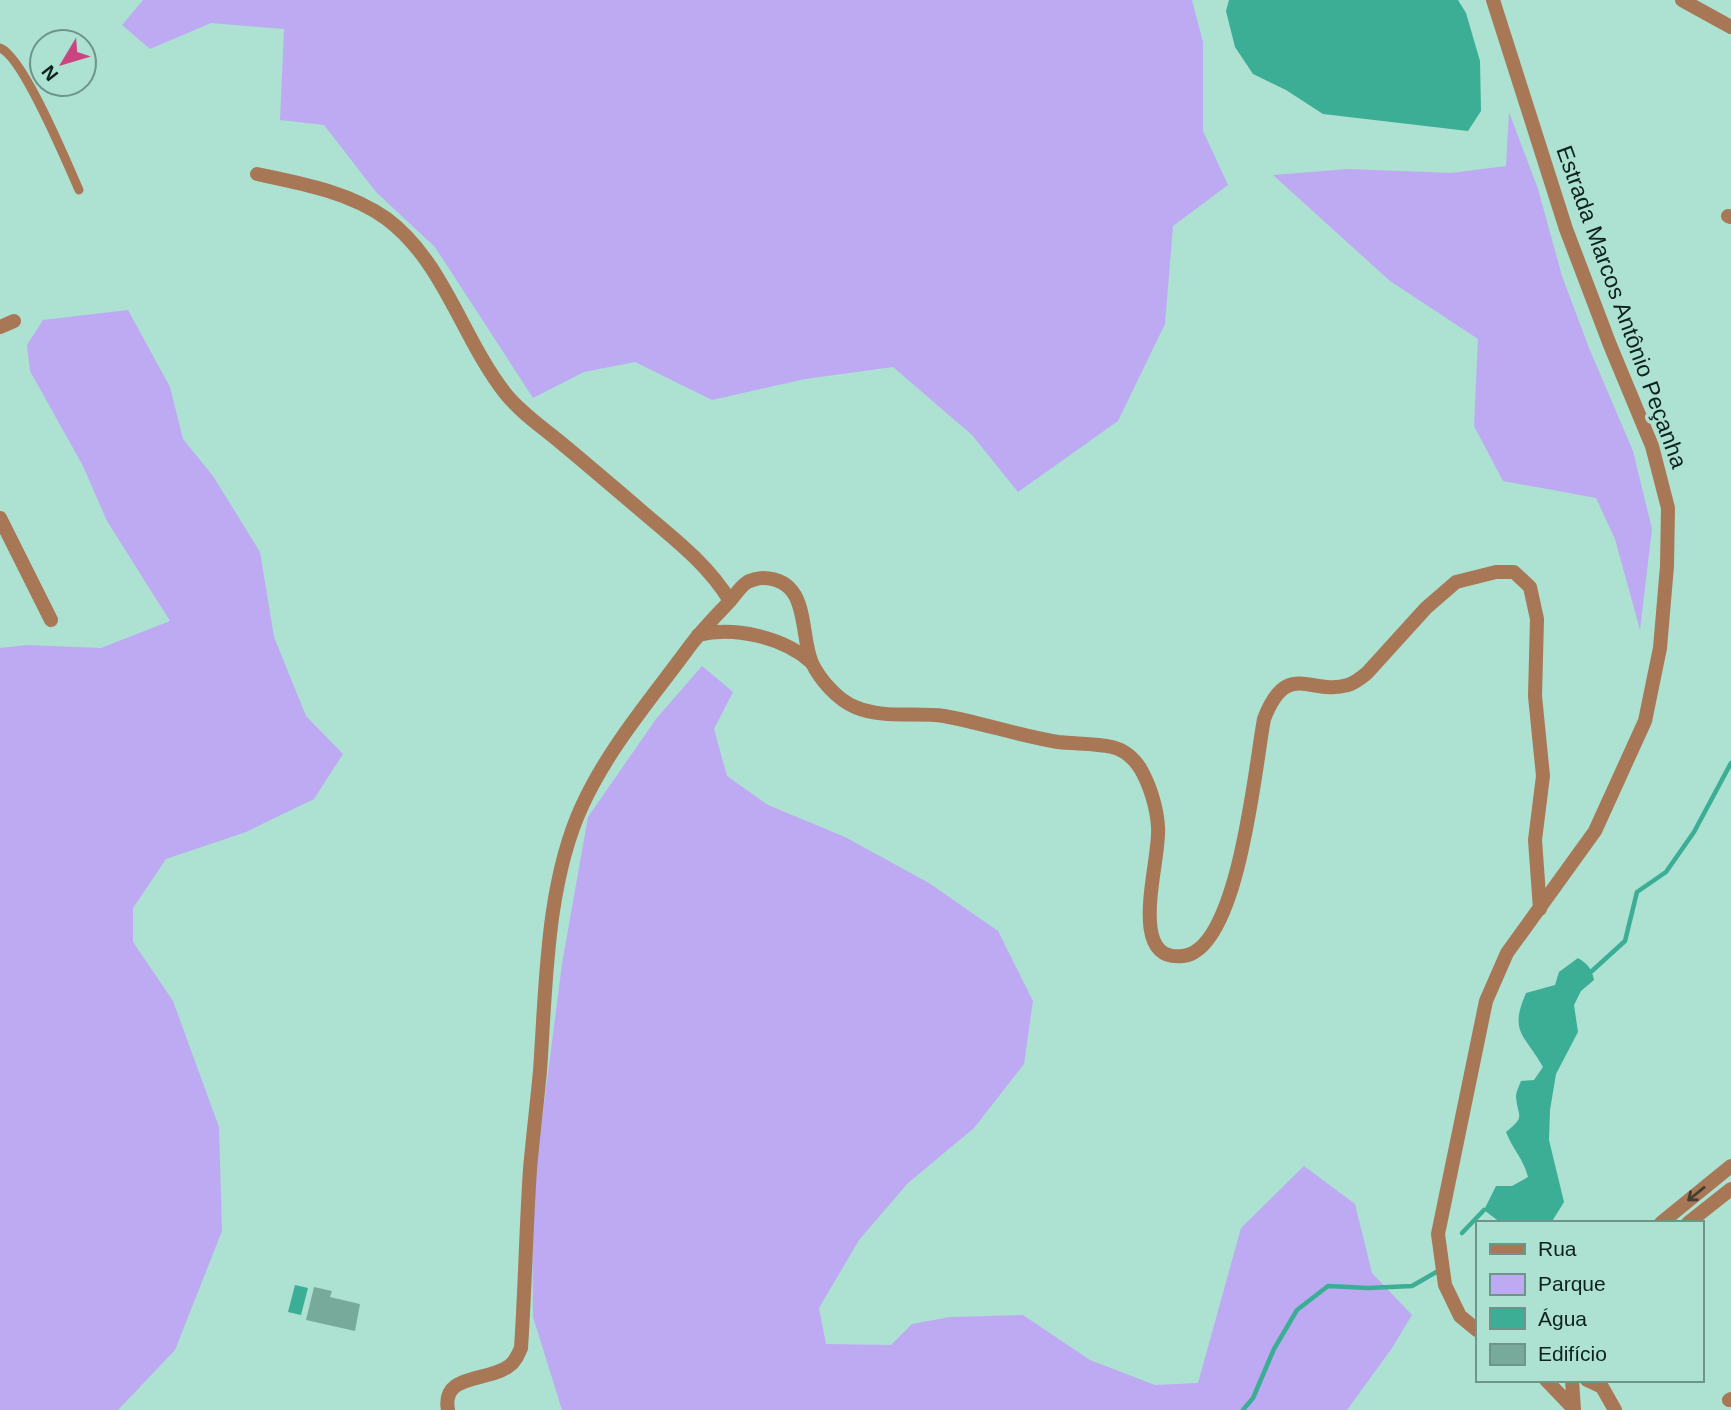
<svg xmlns="http://www.w3.org/2000/svg" width="1731" height="1410" font-family="Helvetica,sans-serif">
  <rect width="100%" height="100%" fill="#ade1d2"/>
  <!-- green -->
  <g fill="#bdaaf3">
    <path d="M143,0H1192L1203,42V131L1228,185L1173,226L1165,324L1118,421L1018,492L972,435L893,367L805,379L712,400L635,362L584,372L533,398L435,247L376,192L324,125L280,120L284,29L211,23L150,49L122,25Z"/>
    <path d="M1509,112L1538,189L1562,276L1589,348L1633,451L1652,529L1640,630L1615,539L1596,498L1503,481L1474,426L1478,339L1390,281L1273,175L1348,169L1451,173L1506,166Z"/>
    <path d="M128,310L170,387L183,439L213,476L260,552L274,637L306,716L343,754L314,799L246,832L166,859L133,908V942L173,1001L219,1127L222,1231L175,1350L118,1410H0V648L27,645L101,648L170,621L107,521L83,466L30,371L27,345L43,320Z"/>
    <path d="M702,666L733,692L714,729L727,776L768,805L845,837L929,883L998,931L1033,1001L1024,1064L974,1128L908,1183L859,1240L819,1308L826,1344L891,1345L912,1324L950,1317L1023,1315L1090,1360L1155,1385L1198,1383L1241,1228L1304,1166L1355,1204L1372,1273L1412,1315L1392,1348L1347,1410H562L533,1317L532,1198L562,964L588,817L656,719Z"/>
  </g>
  <!-- water -->
  <g fill="#3bae95">
    <path d="M1229,0H1458L1466,13L1480,61L1481,111L1468,131L1323,114L1286,90L1253,74L1235,47L1226,11Z"/>
    <path d="M1578,958C1588,964 1592,969 1594,980L1581,991L1574,1005L1578,1032L1556,1074L1550,1110L1549,1140L1564,1202L1551,1223H1501L1484,1210L1496,1186H1512L1528,1177C1523,1158 1513,1150 1506,1132C1526,1116 1518,1118 1516,1097C1516,1092 1519,1086 1521,1081L1534,1080L1543,1067C1524,1033 1509,1033 1526,993L1555,985L1559,972Z"/>
    <path d="M295,1285L308,1288L301,1315L288,1312Z"/>
  </g>
  <g fill="none" stroke-linecap="round" stroke-linejoin="round">
    <!-- stream -->
    <g stroke="#3bae95" stroke-width="4.5">
      <path d="M1592,971L1625,941L1637,892L1666,872L1694,832L1731,763"/>
      <path d="M1462,1233L1484,1210"/>
      <path d="M1243,1410L1253,1398L1274,1349L1297,1310L1328,1286L1368,1288L1412,1286L1438,1271"/>
    </g>
  </g>
  <!-- building -->
  <path fill="#78aa9c" d="M314,1287L332,1291L330,1297L360,1304L355,1331L306,1320Z"/>
  <g fill="none" stroke-linecap="round" stroke-linejoin="round">
    <!-- service -->
    <path stroke="#a77756" stroke-width="9" d="M0,48C23,56 67,163 79,190"/>
    <!-- minor -->
    <g stroke="#a77756" stroke-width="14">
      <path d="M1682,0L1731,27"/>
      <path d="M257,174C300,183 350,192 387,219C444,262 462,338 505,393C520,412 542,427 560,442C589,466 617,490 645,514C676,540 709,566 730,601"/>
      <path d="M1728,216L1731,217"/>
      <path d="M0,327L14,321"/>
      <path d="M0,518L51,620"/>
      <path d="M698,635C734,626 783,637 811,662"/>
      <path d="M1661,1223L1731,1166"/>
      <path d="M1688,1223L1731,1189"/>
      <path d="M1477,1330L1460,1316L1445,1285L1438,1234L1486,1001L1507,953L1595,831L1645,721L1660,648L1667,566L1668,508L1652,446L1610,345L1566,229L1493,0"/>
      <path d="M1546,1380L1573,1408"/>
      <path d="M1572,1380L1574,1410"/>
      <path d="M1587,1380L1602,1387L1615,1410"/>
      <path d="M1729,1400L1731,1399"/>
      <path d="M448,1410C441,1373 488,1382 509,1366C515,1362 518,1355 521,1348C525,1289 526,1229 530,1169C533,1136 537,1103 540,1071C546,986 546,884 582,806C608,749 650,700 687,650C699,633 714,618 728,603C734,597 740,587 746,583C750,580 759,578 763,578C811,579 799,634 812,663C820,680 838,700 855,707C883,719 916,712 944,716C983,723 1020,736 1058,742C1076,744 1095,743 1112,747C1124,750 1133,757 1140,768C1150,785 1157,808 1158,827C1161,860 1125,963 1183,956C1239,950 1255,766 1264,719C1287,659 1310,696 1348,685C1355,683 1361,678 1367,673L1426,608L1456,582L1496,572H1514L1530,587L1537,619L1535,696L1543,776L1535,840L1540,909"/>
    </g>
  </g>
  <!-- one-way arrows -->
  <defs><path id="oneway-shaft" d="M-6 0H5M1.5-3L5.5 0L1.5 3" fill="none" stroke-width="1.6" stroke-linecap="round" stroke-linejoin="round" transform="scale(1.75)"/></defs>
  <use stroke="#444031" href="#oneway-shaft" transform="translate(1696 1194) rotate(141)"/>
  <g text-anchor="middle" dominant-baseline="central" stroke-width="7" stroke-linejoin="round" paint-order="stroke">
    <!-- street labels -->
    <g font-size="23" fill="#0e221d" stroke="#ade1d2">
      <text transform="translate(1622 307) rotate(70)">Estrada Marcos Antônio Peçanha</text>
    </g>
  </g>
  <!-- legend -->
  <rect x="1476" y="1221" width="228" height="161" fill="#ade1d2" stroke="#6d958a" stroke-width="2"/>
  <rect x="1490" y="1244" width="35" height="10" fill="#a77756" stroke="#6d958a" stroke-width="2"/>
  <text x="1538" y="1256" font-size="21" fill="#0e221d">Rua</text>
  <rect x="1490" y="1274" width="35" height="21" fill="#bdaaf3" stroke="#6d958a" stroke-width="2"/>
  <text x="1538" y="1291" font-size="21" fill="#0e221d">Parque</text>
  <rect x="1490" y="1308" width="35" height="21" fill="#3bae95" stroke="#6d958a" stroke-width="2"/>
  <text x="1538" y="1326" font-size="21" fill="#0e221d">Água</text>
  <rect x="1490" y="1344" width="35" height="21" fill="#78aa9c" stroke="#6d958a" stroke-width="2"/>
  <text x="1538" y="1361" font-size="21" fill="#0e221d">Edifício</text>
  <!-- north arrow -->
  <g transform="translate(63 63) rotate(232)"><circle r="33" fill="#ade1d2" stroke="#6d958a" stroke-width="2"/>
  <path d="M0-5L12 26L0 18L-12 26Z" fill="#cb4482"/>
  <text y="-10" font-size="19" font-weight="bold" text-anchor="middle" fill="#0e221d">N</text>
  </g>
</svg>
